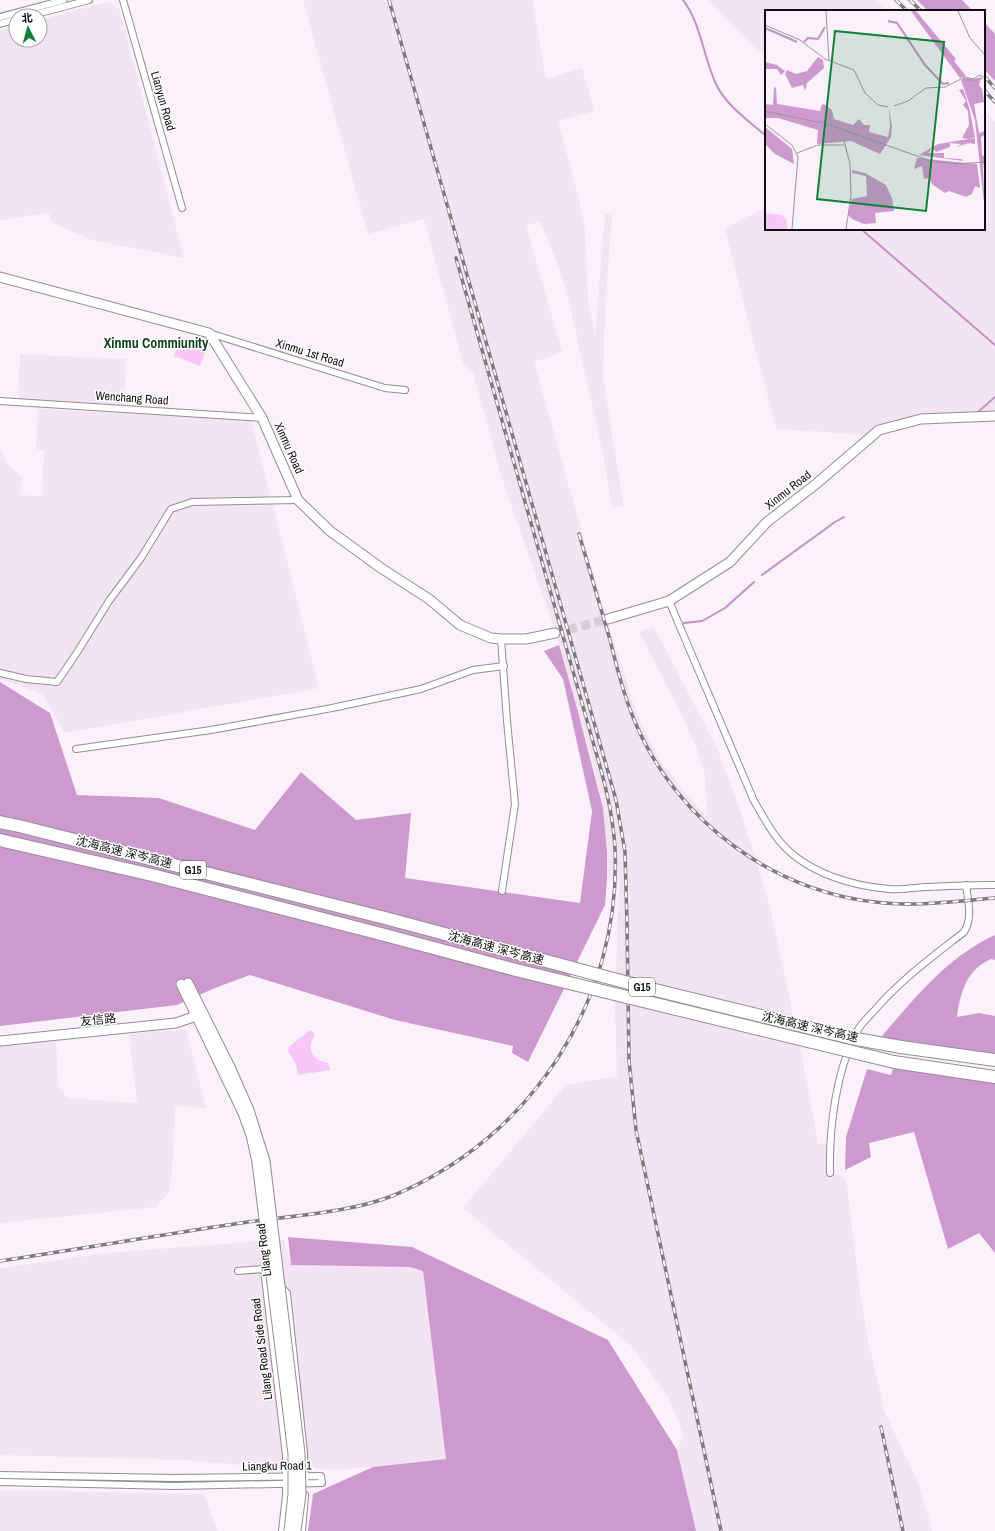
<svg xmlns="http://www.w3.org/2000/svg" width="995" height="1531" font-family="'Archivo Narrow','Noto Sans SC',sans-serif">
  <rect width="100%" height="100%" fill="#faf1fa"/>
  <!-- built -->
  <g fill="#f3e4f3">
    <path d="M303,0H532L546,79L582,68L594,111L558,121L580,203L585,231L588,298L595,336L605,214L612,215L605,307L603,379L624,506L612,507L601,444L569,302L561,273L540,221L526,226L562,352L534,362L602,604L637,715L658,757L684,792L706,816L707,801L704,772L696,747L683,717L639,632L654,627L717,748L741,813L769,903L802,1056L818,1144H829L830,1173L839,1175L844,1178L847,1184L860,1293L868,1339L884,1411L917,1480L929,1518L932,1531H696L677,1450L683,1435L680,1425L668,1397L640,1358L635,1349L463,1208L566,1085L617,1076L615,1010L619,881L607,879V852L603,808L591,754L552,621L504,485L473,372L463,363L424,219L368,234Z"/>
    <path d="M709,0H876L887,11H766V58Z"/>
    <path d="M108,2L119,8L184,258L92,240L51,222L49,213L0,220V30L16,26V40H40V20Z"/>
    <path d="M984,110L995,122V412L921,415L877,426L867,435L776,429L725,228L766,207V229H984Z"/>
    <path d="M20,354L126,359L124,405L18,400Z"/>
    <path d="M38,409L251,419L319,688L65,733L42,694L0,679V446L6,463L23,478L19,495L42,496L44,450L36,449Z"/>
    <path d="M186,1029L206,1108L175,1106L172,1170L169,1192L156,1207L0,1223V1042L56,1037L58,1087L68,1098L137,1103L129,1034Z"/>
    <path d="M284,1239L291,1265L410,1267L423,1271L446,1459L373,1467L343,1469L278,1468L181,1460L0,1455V1268L107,1253Z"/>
    <path d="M0,1490L204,1494L217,1531H0Z"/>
  </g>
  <!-- green -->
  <g fill="#f8c6f9">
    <path d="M179,343L205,352L200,366L174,356Z"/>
    <path d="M310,1030L315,1034C306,1049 311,1059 328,1063L331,1070L298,1075L296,1064L288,1051L289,1047Z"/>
  </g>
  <!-- forest -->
  <g fill="#cd99ce">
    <path d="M917,0H962L973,11H928Z"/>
    <path d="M984,22L995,34V81L984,69Z"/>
    <path d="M559,645L577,708L603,808L607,852V879L605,905L528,1062L512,1053L513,1046L395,1020L250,975L215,988L177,1005L0,1026V682L50,713L77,795L159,798L255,830L301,772L356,820L411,813L405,878L580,903L592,811L563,679L544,651Z"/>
    <path d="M995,935V960L991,959C967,969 960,993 957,1017L979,1013L995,1016V1054L881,1037C915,998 947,957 995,935Z"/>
    <path d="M894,1066L995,1083V1253L979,1233L948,1249L914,1132L869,1143L871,1157L845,1170L846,1137L867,1069L891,1075Z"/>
    <path d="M288,1237L412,1247L608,1340L677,1450L696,1531H308L313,1494L373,1467L446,1459L423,1271L410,1267L291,1265Z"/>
  </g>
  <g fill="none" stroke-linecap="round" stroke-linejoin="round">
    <!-- stream -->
    <g stroke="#c390c5" stroke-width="2">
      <path d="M683,0C702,25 703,58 717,86C727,106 749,121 766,136"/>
      <path d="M861,229L995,345"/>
      <path d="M977,413L995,397"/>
      <path d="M762,575L835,522L844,517"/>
      <path d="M684,623L702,621L725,608L754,582"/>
    </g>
    <!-- secondary-tunnel -->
    <path stroke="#d7cfd7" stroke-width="9" stroke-dasharray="9 4.5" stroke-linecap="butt" d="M555,633L608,619"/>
    <defs>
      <g id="street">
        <path d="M123,0L182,208"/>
        <path d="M29,16L89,0"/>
        <path d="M0,17L64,0"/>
        <path d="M0,24L16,19"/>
        <path d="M209,333L385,388L405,390"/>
        <path d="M0,401L262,418"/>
        <path d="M669,601L754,801C763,816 770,831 782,844C808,873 852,886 889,889C901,890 913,888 925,887C949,886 972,885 995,885"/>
        <path d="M501,639L507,721L515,804L502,891"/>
        <path d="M0,673L26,679L57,682L76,654L109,601L141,558L171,509L192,502L298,500"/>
        <path d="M76,749L211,730L332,708L421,689L473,670L504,666"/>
        <path d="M830,1173C829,1128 836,1068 859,1028C863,1022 868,1017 873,1012C899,981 932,957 964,932C973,918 968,901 966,885"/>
        <path d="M264,1269L271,1277"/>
        <path d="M264,1269L286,1455V1495L282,1531"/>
        <path d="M238,1271L264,1269"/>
        <path d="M280,1286L287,1293L304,1453L305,1480"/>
        <path d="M0,1475L174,1478L321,1476L322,1483L174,1486L0,1482"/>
        <path d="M302,1531L305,1495"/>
      </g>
      <g id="secondary">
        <path d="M0,277L209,333L262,418L298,500L330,531L381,568L429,599L460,625L491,638L501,639H526L555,633"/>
        <path d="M608,619L669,601L730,562L767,522L816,484L879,430L921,419L995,416"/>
        <path d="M188,983L230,1067L249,1110L265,1161"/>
        <path d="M181,984L243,1113L251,1135L257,1162"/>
        <path d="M0,1041L176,1023L196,1016"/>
      </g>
      <g id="highway">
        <path d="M0,822L19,826L385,918"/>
        <path d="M0,840L152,875L381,934"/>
        <path d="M901,1047L995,1060"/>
        <path d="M894,1062L995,1077"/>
      </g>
    </defs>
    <!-- street casing -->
    <use href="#street" stroke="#958d95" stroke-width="8"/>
    <!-- secondary casing -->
    <use href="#secondary" stroke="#958d95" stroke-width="11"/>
    <!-- highway casing -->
    <use href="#highway" stroke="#958d95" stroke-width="14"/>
    <!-- street -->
    <use href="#street" stroke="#fff" stroke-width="6"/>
    <!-- secondary -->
    <use href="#secondary" stroke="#fff" stroke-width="9"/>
    <!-- highway -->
    <use href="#highway" stroke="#fff" stroke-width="12"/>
    <defs>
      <g id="rail">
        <path d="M389,0L616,800L625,852L627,923L629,1060L636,1130L721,1531"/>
        <path d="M896,0L907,11"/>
        <path d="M910,0L921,11"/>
        <path d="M984,76L995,88"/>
        <path d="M984,90L995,102"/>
        <path d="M579,534C589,569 600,605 610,640C617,668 624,696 635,722C677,822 777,895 884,903C921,906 958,901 995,898"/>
        <path d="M0,1261C80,1249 160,1235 241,1223C288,1216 349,1213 392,1196C532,1139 622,998 615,848C613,816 606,786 597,756L456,258"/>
        <path d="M881,1427L903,1531"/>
      </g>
    </defs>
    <!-- rail casing -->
    <use href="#rail" stroke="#807a80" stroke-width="3.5"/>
    <!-- rail -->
    <use href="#rail" stroke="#fff" stroke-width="2" stroke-dasharray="6" stroke-linecap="butt"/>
    <defs>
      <g id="secondary-bridge">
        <path d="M265,1161L300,1453L301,1494L296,1531"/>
        <path d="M257,1162L293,1454V1494L289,1531"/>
      </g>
      <g id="highway-bridge">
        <path d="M385,918L651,989L851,1038L901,1047"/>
        <path d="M381,934L516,970L894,1062"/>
      </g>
    </defs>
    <!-- secondary-bridge casing -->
    <use href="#secondary-bridge" stroke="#958d95" stroke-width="11" stroke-linecap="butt"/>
    <!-- highway-bridge casing -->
    <use href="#highway-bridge" stroke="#958d95" stroke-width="14" stroke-linecap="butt"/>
    <!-- secondary-bridge -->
    <use href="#secondary-bridge" stroke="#fff" stroke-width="9"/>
    <!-- highway-bridge -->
    <use href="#highway-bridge" stroke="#fff" stroke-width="12"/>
  </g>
  <g text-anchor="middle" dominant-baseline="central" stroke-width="3" stroke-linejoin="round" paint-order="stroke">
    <!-- shield labels -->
    <g fill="#fff" stroke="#585658" stroke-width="1">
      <rect x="180" y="861" width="26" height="18" rx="3"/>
      <rect x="629" y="978" width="26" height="18" rx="3"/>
    </g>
    <g font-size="11" font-weight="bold" fill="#110e11">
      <text x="193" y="870">G15</text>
      <text x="642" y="987">G15</text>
    </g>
    <!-- street labels -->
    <g font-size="12" fill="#110e11" stroke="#fff">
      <text transform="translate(163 101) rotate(74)">Lianyun Road</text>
      <text transform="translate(310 353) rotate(17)">Xinmu 1st Road</text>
      <text transform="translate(132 398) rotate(4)">Wenchang Road</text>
      <text transform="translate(289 448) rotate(66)">Xinmu Road</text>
      <text transform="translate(788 490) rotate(-38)">Xinmu Road</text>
      <text transform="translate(124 852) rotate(14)">沈海高速 深岑高速</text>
      <text transform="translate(496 948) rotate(15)">沈海高速 深岑高速</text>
      <text transform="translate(98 1020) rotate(-6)">友信路</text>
      <text transform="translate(810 1027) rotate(13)">沈海高速 深岑高速</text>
      <text transform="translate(264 1250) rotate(-97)">Lilang Road</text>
      <text transform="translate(262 1349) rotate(-97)">Lilang Road Side Road</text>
      <text transform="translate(277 1466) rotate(-1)">Liangku Road 1</text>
    </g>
    <!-- quarter labels -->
    <g font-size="14" font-weight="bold" fill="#12431f" stroke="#fff">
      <text x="156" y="343">Xinmu Commiunity</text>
    </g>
  </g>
  <!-- overview -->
  <g transform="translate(765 10)">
    <rect width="220" height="220" fill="#faf1fa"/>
    <path d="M1,203L17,205L22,211V219H0Z" fill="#f8c6f9"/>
    <path d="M146,1H151L191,49L189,51L201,66L195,68ZM53,47L58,50L59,58L42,73L40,81L38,75L27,78L20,64L22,60L31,64L42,61ZM0,52L12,55L20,61L16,65L12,59H0ZM216,67L214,75L217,79L219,92L209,94L214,123L220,121V125L216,127L217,145L220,147L218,158L220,202L210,110L196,70L202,68L214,70ZM11,77L12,94L55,101L57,94L61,95L67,100L69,109L88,115L94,109L99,115H105L104,122L123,127L125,117L124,98L127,117L126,127L115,144L86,131L52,134L53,120L13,108H0V94L8,95L9,78ZM198,79L204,97L210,127L204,129L197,128L204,115L203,101L198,95L201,91L194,80ZM0,117L27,139L29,154L10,144L0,134ZM210,128V134L204,133L191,137L196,134L185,133V137L171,142L167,138L163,143H179V148L197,149L198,151L154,145L173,134ZM152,148L212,154L215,178L210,176L207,184L201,187L184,181L180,183L168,175L163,168L159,169L157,156L149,159ZM87,160L100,163L121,175L127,188L129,201L110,203L111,213L99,214L87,209L83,205L87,189L102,186L101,166L87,163Z" fill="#cd99ce"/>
    <path fill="none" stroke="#c390c5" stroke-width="2" d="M123,11L132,13L160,55L178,74L184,73M0,18L32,32M39,32L43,28L53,29L60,17M198,69L207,71L217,68"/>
    <path fill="none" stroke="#9d969d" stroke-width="1" d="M61,1L64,51M193,1L205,28L220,45M0,15L35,30L60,49L89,60L100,83L113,95L123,97M129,96L143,91L161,78L180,77L200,67L208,69L215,65L220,68M0,101L62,114L166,151L192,154L220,152M0,114L27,135L33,147L27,219M79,131L85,154L86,186L81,219M32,143L53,135H79"/>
    <path fill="#0f8138" fill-opacity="0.15" stroke="#0f8138" stroke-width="2" d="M70,21L179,32L161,201L52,189Z"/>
    <rect width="220" height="220" fill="none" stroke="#110e11" stroke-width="2"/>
  </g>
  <!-- north arrow -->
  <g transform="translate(28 28) rotate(354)"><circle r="19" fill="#ffffff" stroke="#a09fa0"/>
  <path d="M0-3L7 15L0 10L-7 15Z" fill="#0f8138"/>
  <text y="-6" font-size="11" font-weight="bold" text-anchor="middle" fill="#110e11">北</text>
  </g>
</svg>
